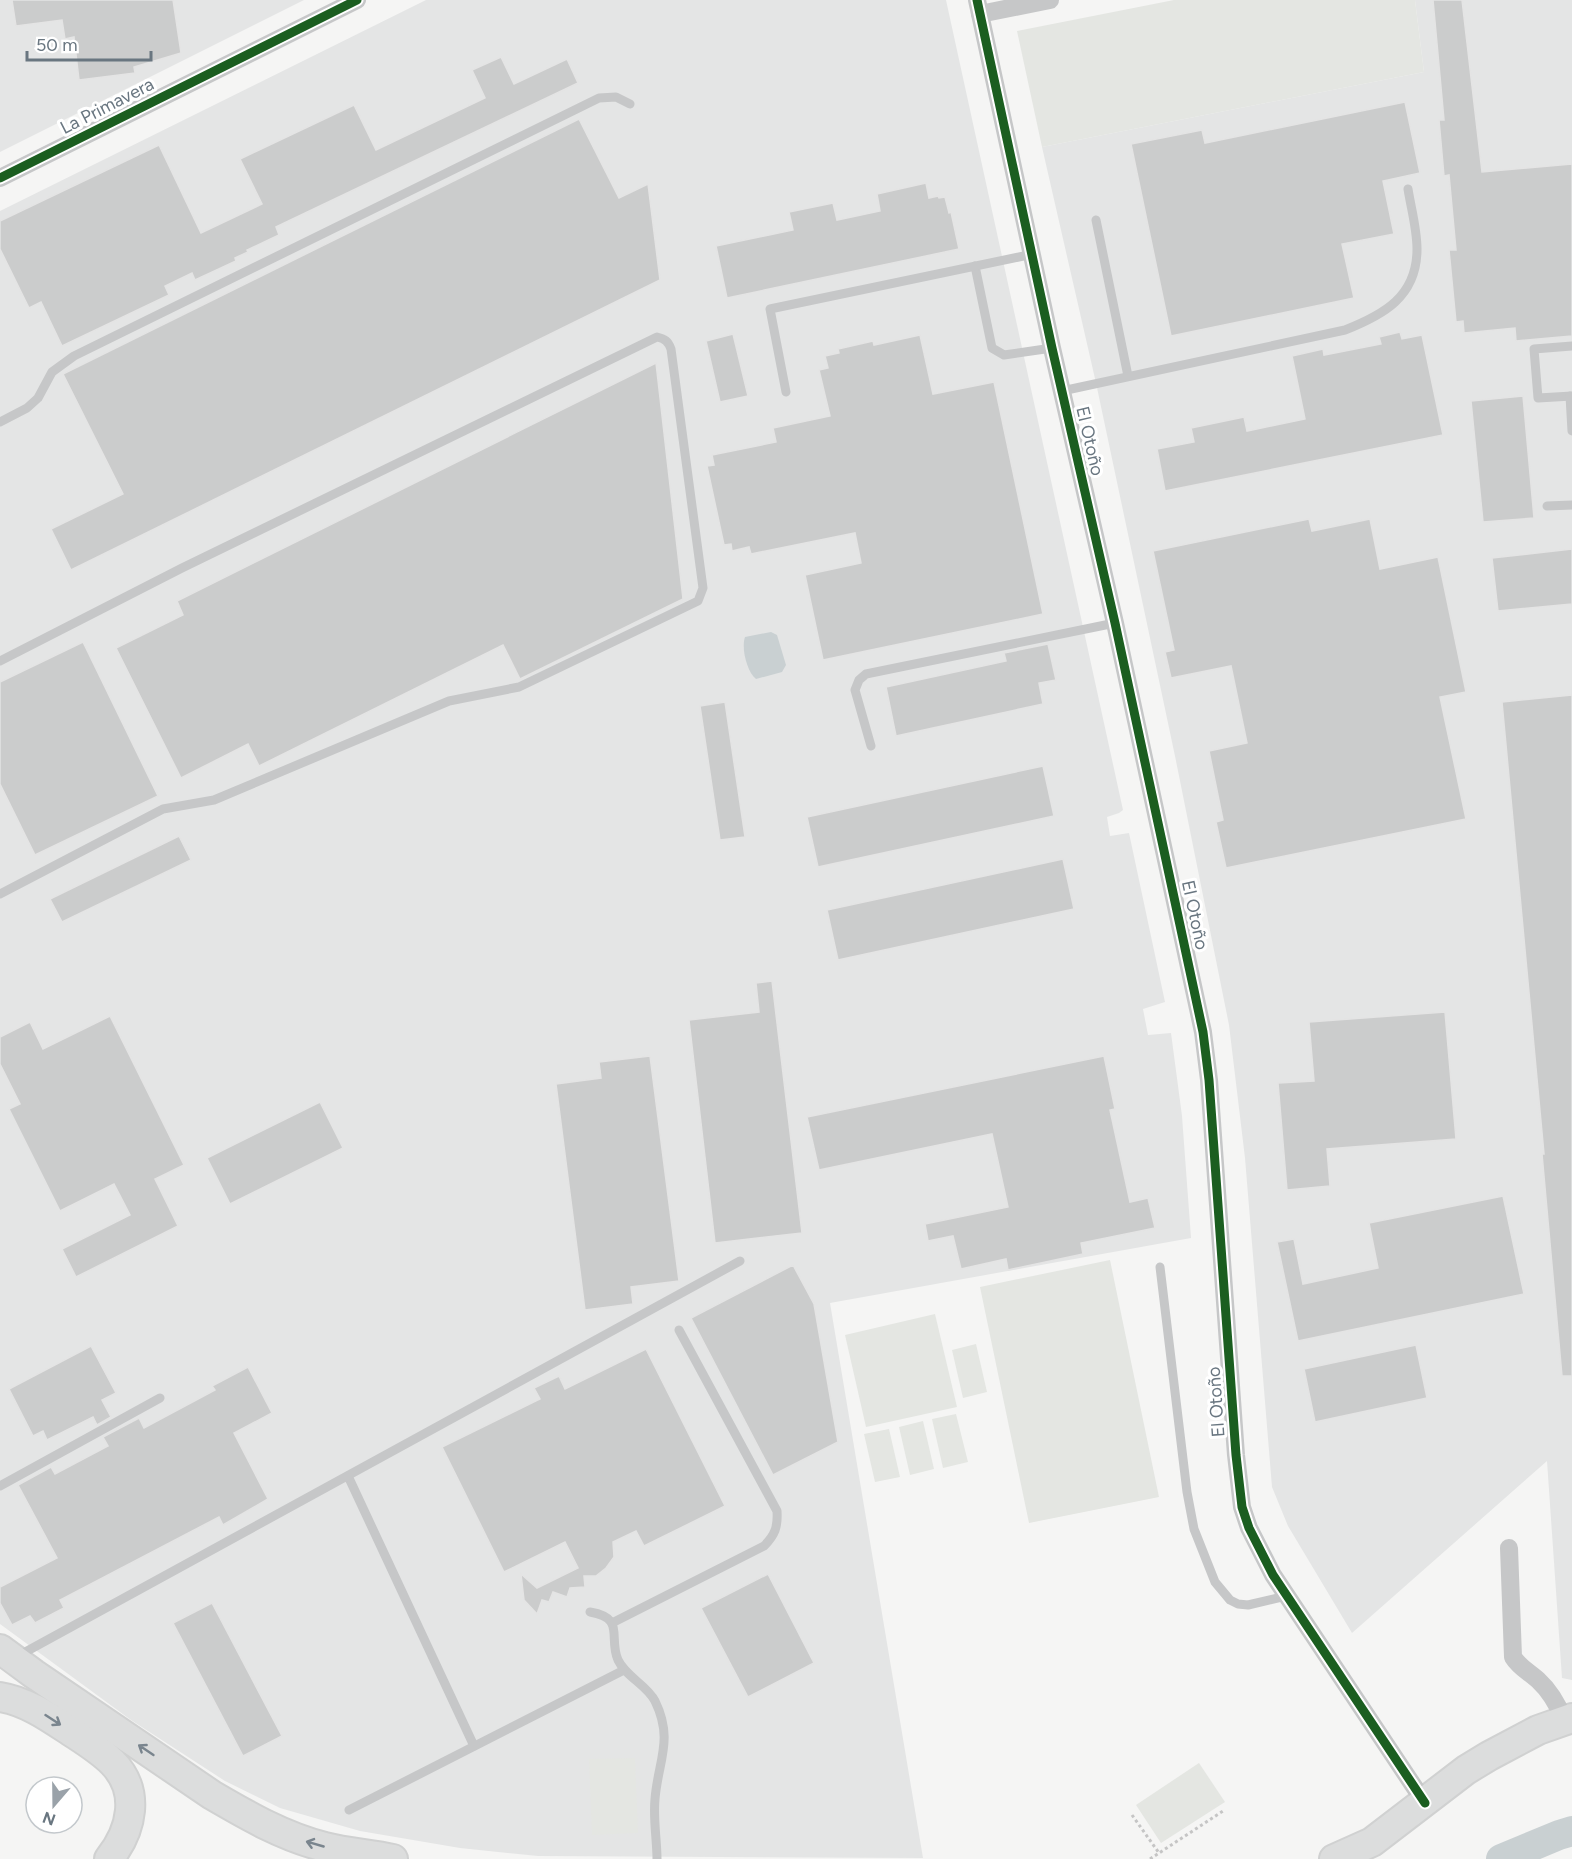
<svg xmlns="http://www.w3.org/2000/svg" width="1572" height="1859" font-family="Figtree,sans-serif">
  <rect width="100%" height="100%" fill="#f5f5f4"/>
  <!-- built -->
  <g fill="#e4e5e5">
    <path d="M0,0H304L0,152Z"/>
    <path d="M426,0H946L1123,810L1119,813L1107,817L1110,836L1129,833L1165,1002L1143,1009L1148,1035L1171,1033L1182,1116L1191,1238L830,1303L923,1858L538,1856L460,1848L360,1831L280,1808L225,1781L131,1720L0,1624V211Z"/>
    <path d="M1415,0H1572V1680L1562,1678L1547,1461L1352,1633L1288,1526L1272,1487L1245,1158L1229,1025L1175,756L1096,383L1042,147L1424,72Z"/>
  </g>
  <!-- green -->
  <g fill="#e4e6e2">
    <path d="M1174,0H1415L1424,72L1042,147L1017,31Z"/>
    <path d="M1110,1260L1159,1497L1029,1523L980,1287Z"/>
    <path d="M935,1314L957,1407L866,1427L845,1335Z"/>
    <path d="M976,1344L987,1392L963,1398L952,1350Z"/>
    <path d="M956,1414L968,1462L943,1468L932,1419Z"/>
    <path d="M923,1421L934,1469L910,1475L899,1427Z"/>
    <path d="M889,1429L900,1477L875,1482L864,1434Z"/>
    <path d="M635,1758L638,1833L592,1835L589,1759Z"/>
    <path d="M1199,1763L1225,1802L1161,1843L1136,1805Z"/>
  </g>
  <!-- water -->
  <path fill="#c9d0d2" d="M771,632L777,635L786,665L782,672L756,679C747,672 741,648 745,637Z"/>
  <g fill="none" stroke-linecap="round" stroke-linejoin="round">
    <!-- river -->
    <path stroke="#c9d0d2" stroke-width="30" d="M1501,1859L1559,1835L1572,1831"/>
  </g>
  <!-- building -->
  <g fill="#cbcccc" stroke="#e4e4e4" stroke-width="1.5">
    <path d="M12,0H173L181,53L134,67L135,73L79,80L74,37L65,39L62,20L16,26Z"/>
    <path d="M1433,0H1462L1482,172L1572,164V336L1516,341L1515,328L1464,333L1463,321L1456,322L1449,250H1456L1449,175L1444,176L1439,120H1444Z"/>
    <path d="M501,57L514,84L567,59L578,83L276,227L279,235L247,250L248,252L235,258L236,261L195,280L192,273L165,286L169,295L62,346L41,302L29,308L0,249V221L159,145L201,233L262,204L240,159L354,105L376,150L485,98L472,70Z"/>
    <path d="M1405,102L1420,173L1383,181L1394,234L1342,244L1354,298L1171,336L1131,144L1202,130L1205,143Z"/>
    <path d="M579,119L619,198L648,184L660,280L71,570L51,529L123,494L63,374Z"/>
    <path d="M926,183L929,198L938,196L939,198L945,197L949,213L951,212L959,249L727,298L716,246L793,230L789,212L833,203L837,220L880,211L877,194Z"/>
    <path d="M1400,332L1402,339L1422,335L1443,435L1165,491L1157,449L1194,442L1191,428L1244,417L1247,431L1305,419L1292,356L1323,349L1324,355L1381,344L1379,337Z"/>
    <path d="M733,334L748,396L720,402L706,341Z"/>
    <path d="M920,335L933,394L994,382L1043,614L823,660L805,575L861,563L855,533L751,554L749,547L732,551L731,544L724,545L707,466L714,465L712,455L776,442L773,428L830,416L819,370L828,368L825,356L839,353L838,349L873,341L874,345Z"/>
    <path d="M656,363L683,599L520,679L503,645L259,766L248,744L181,778L116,648L183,615L177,601Z"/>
    <path d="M1523,396L1534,518L1483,522L1471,401Z"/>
    <path d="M1309,519L1312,531L1370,519L1380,569L1438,557L1466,692L1440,697L1466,819L1226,868L1216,822L1223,820L1209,751L1247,743L1231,666L1171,678L1165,652L1174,650L1153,551Z"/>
    <path d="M1572,549V604L1498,611L1492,558Z"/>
    <path d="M83,642L158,796L35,855L0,784V682Z"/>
    <path d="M1048,644L1056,680L1039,683L1043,704L896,736L886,687L1006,661L1004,653Z"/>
    <path d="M1572,695V1376H1562L1542,1154H1544L1502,702Z"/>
    <path d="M725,702L745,837L720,840L700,706Z"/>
    <path d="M1043,766L1054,816L818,867L807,817Z"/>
    <path d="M179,836L191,860L62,922L50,899Z"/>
    <path d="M1063,859L1074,909L838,960L827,910Z"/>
    <path d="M772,981L802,1233L715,1243L689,1020L759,1012L756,983Z"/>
    <path d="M1445,1012L1456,1139L1327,1149L1330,1186L1287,1190L1278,1083L1314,1081L1309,1022Z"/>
    <path d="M110,1016L184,1165L155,1179L178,1226L76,1277L62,1249L130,1215L114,1184L60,1211L9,1109L20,1104L0,1064V1037L30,1022L43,1049Z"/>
    <path d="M650,1056L679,1281L631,1287L633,1304L585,1310L556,1084L601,1078L599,1062Z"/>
    <path d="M1104,1056L1115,1109L1110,1110L1130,1202L1148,1198L1155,1228L1081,1243L1083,1254L1008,1270L1006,1259L961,1269L953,1236L928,1241L925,1224L1008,1207L992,1134L819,1170L807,1117Z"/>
    <path d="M320,1102L343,1148L230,1204L207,1158Z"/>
    <path d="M1503,1196L1524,1294L1298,1341L1277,1242L1294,1239L1303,1284L1378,1268L1369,1223Z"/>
    <path d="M793,1265L814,1304L838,1442L773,1475L691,1318Z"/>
    <path d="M1416,1345L1427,1398L1315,1422L1304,1369Z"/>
    <path d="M91,1346L116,1393L102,1400L111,1417L97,1425L93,1417L47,1440L43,1431L33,1436L9,1389Z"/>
    <path d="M646,1349L725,1506L644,1546L636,1531L613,1542L614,1557L606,1568L596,1576H584L585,1587L570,1588L567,1597L553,1592L549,1602L542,1600L537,1614L524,1600L521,1574L537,1588L578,1568L565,1542L504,1572L442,1447L540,1399L534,1388L559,1376L565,1389Z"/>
    <path d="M248,1367L272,1413L234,1433L268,1499L223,1525L219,1517L60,1600L64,1608L35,1623L30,1616L12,1625L0,1603V1587L57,1558L18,1485L51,1467L55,1474L108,1446L103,1437L139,1418L144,1428L215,1390L212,1386Z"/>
    <path d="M768,1574L814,1663L748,1697L701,1608Z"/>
    <path d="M212,1603L282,1736L243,1756L173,1623Z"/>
  </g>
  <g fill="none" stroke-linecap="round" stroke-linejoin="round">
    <defs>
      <g id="primary">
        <path d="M0,1649L34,1674L212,1795C248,1816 284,1837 325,1847C348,1853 371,1854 393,1859"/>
        <path d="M0,1697C25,1701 46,1715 67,1729C82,1739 99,1749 112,1762C141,1791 132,1830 109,1859"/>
        <path d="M1334,1859L1372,1842L1466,1770L1489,1756L1538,1730L1572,1718"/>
      </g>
    </defs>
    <!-- primary casing -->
    <use href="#primary" stroke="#d0d1d1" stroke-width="32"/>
    <!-- path -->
    <g stroke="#c5c5c5" stroke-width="3" stroke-dasharray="3 3" stroke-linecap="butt">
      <path d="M1132,1815L1159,1853"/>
      <path d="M1150,1859L1223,1811"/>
    </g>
    <!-- lane -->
    <g stroke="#c6c7c8" stroke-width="9">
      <path d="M1096,220L1128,376"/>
      <path d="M975,266L992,348L1004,355L1052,348"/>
      <path d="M1572,346L1534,349L1538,398L1572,396"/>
      <path d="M1062,391L1345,330C1383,315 1417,297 1417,249C1417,229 1411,208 1408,189"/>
      <path d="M786,392L770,309L1033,254"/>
      <path d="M1570,396L1572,431"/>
      <path d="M0,422L27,408L38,398L52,372L74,356L599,98L616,97L630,104"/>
      <path d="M1547,506L1572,505"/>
      <path d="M0,661L182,568L657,337C665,339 668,341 671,349L703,588L698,601L519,687L449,701L214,800L163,809L0,894"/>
      <path d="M871,746L855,690L859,680L866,674L1115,623"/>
      <path d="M1160,1267L1187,1492L1194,1529L1215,1582L1230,1600L1238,1604L1248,1605L1286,1596"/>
      <path d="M348,1476L474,1746"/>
      <path d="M0,1486L160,1398"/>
      <path d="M590,1612C626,1618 608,1637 618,1660C626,1677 647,1685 655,1701C674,1740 658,1761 655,1799C653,1819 657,1840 657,1859"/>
      <path d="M612,1623L764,1546C775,1535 778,1527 777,1511L679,1330"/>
      <path d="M18,1656L740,1261"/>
      <path d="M349,1810L624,1670"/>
    </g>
    <!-- street -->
    <g stroke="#c6c7c8" stroke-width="18">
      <path d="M977,0L1052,348L1115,623L1203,1032L1209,1080L1236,1455L1242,1507L1249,1528L1273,1575L1425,1803"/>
      <path d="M980,14L1050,0"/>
      <path d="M0,178L357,0"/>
      <path d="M1509,1548L1513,1657C1519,1667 1529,1672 1538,1680C1550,1691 1558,1705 1564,1720"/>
    </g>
    <!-- primary -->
    <use href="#primary" stroke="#dcdddd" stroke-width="28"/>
    <defs>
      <g id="cycleway">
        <path d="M977,0L1052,348L1115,623L1203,1032L1209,1080L1236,1455L1242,1507L1249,1528L1273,1575L1425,1803"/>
        <path d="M0,178L357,0"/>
      </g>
    </defs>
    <!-- cycleway casing -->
    <use href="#cycleway" stroke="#fff" stroke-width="13"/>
    <!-- cycleway -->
    <use href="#cycleway" stroke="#1b5e20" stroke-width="9"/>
  </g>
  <!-- one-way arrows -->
  <defs><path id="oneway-shaft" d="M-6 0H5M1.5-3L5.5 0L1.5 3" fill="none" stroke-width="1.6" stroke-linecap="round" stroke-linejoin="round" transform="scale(1.5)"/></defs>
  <g stroke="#7a858e">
    <use href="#oneway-shaft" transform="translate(53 1720) rotate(33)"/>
    <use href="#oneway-shaft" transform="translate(146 1750) rotate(-146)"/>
    <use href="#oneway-shaft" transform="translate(315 1844) rotate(-164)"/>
  </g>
  <g text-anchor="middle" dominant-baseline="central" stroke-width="6" stroke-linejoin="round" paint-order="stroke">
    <!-- street labels -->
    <g font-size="18" fill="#697680" stroke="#fff">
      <text transform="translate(107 106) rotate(-27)">La Primavera</text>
      <text transform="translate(1090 441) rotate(77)">El Otoño</text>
      <text transform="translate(1195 915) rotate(78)">El Otoño</text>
      <text transform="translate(1216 1402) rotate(-94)">El Otoño</text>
    </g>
  </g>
  <!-- north arrow -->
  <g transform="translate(54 1805) rotate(200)"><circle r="28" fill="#ffffff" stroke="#c3c8cc" stroke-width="1.5"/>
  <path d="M0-4.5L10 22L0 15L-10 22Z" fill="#9aa2a9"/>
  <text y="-9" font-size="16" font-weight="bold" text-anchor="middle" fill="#697680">N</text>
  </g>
  <!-- scale -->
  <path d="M27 51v9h124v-9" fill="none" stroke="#697680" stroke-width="3"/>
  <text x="36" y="51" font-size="18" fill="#697680" stroke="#ffffff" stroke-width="4.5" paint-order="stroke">50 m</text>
</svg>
